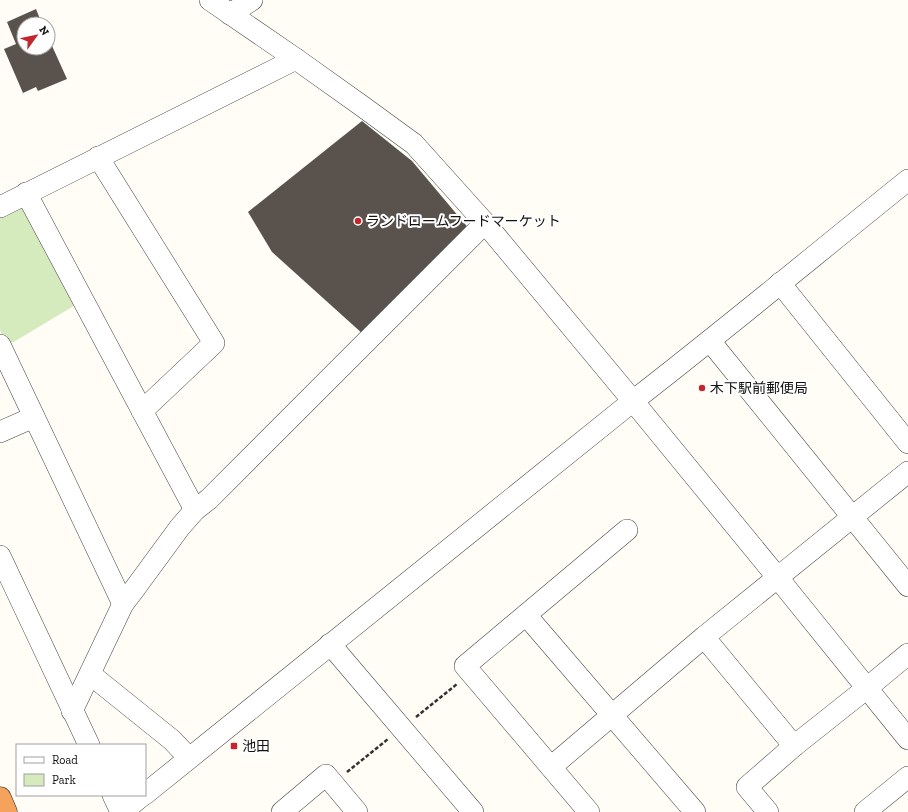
<svg xmlns="http://www.w3.org/2000/svg" width="908" height="812" font-family="'Zilla Slab','Noto Sans JP',serif">
  <rect width="100%" height="100%" fill="#fffdf5"/>
  <!-- green -->
  <path fill="#d5ebbd" d="M22,201L77,304L7,346L0,330V211Z"/>
  <!-- building -->
  <g fill="#5a524d">
    <path d="M36,9L42,24H24V48H48V37L67,79L38,91L36,87L23,93L4,49L16,44L7,22Z"/>
    <path d="M362,121L412,161L470,230L364,335L272,252L248,212Z"/>
  </g>
  <g fill="none" stroke-linecap="round" stroke-linejoin="round">
    <defs>
      <g id="minor">
        <path d="M210,0L296,59L362,106L414,144L485,223L633,401L778,578L908,739"/>
        <path d="M230,14L252,0"/>
        <path d="M98,157L214,343L142,411"/>
        <path d="M26,193L195,510"/>
        <path d="M0,207L296,59"/>
        <path d="M780,283L908,443"/>
        <path d="M710,341L908,586"/>
        <path d="M0,345L123,604"/>
        <path d="M0,432L34,417"/>
        <path d="M0,556L89,745"/>
        <path d="M526,615L695,812"/>
        <path d="M704,637L794,746"/>
        <path d="M330,644L473,812"/>
        <path d="M90,674L172,740L189,758"/>
        <path d="M72,711L123,604L133,591L180,527L195,510L209,499L485,223"/>
        <path d="M551,767L704,637L908,472"/>
        <path d="M145,794L633,401C726,329 816,254 908,180"/>
        <path d="M113,795L121,812"/>
        <path d="M122,812L143,795"/>
        <path d="M282,812L326,775L357,812"/>
        <path d="M589,812L465,666L627,530"/>
        <path d="M768,812L747,787L794,746L867,688L908,654"/>
        <path d="M865,812L908,777"/>
      </g>
      <path id="highway" d="M0,798L6,812"/>
    </defs>
    <!-- minor casing -->
    <use href="#minor" stroke="#444" stroke-width="22"/>
    <!-- highway casing -->
    <use href="#highway" stroke="#222" stroke-width="23"/>
    <!-- path -->
    <g stroke="#333" stroke-width="2.5" stroke-dasharray="4 2" stroke-linecap="butt">
      <path d="M416,717L457,684"/>
      <path d="M347,772L388,739"/>
    </g>
    <!-- minor -->
    <use href="#minor" stroke="#fff" stroke-width="21"/>
    <!-- highway -->
    <use href="#highway" stroke="#f5a25d" stroke-width="22"/>
  </g>
  <!-- markers -->
  <g fill="#c4262e" stroke="#fff" stroke-width="1.5">
    <circle cx="358" cy="221" r="4"/>
    <circle cx="702" cy="388" r="4"/>
    <rect x="230" y="742" width="8" height="8" rx="2"/>
  </g>
  <g text-anchor="middle" dominant-baseline="central" stroke-width="4" stroke-linejoin="round" paint-order="stroke">
    <!-- poi labels -->
    <g font-size="14" fill="#111" stroke="#fff" text-anchor="start">
      <text x="366" y="221">ランドロームフードマーケット</text>
      <text x="710" y="388">木下駅前郵便局</text>
      <text x="242" y="746">池田</text>
    </g>
  </g>
  <!-- legend -->
  <rect x="16" y="744" width="130" height="52" fill="#ffffff" stroke="#a0a0a0"/>
  <rect x="24" y="757" width="20" height="6" fill="#ffffff" stroke="#a0a0a0"/>
  <text x="52" y="764" font-size="12" fill="#111111">Road</text>
  <rect x="24" y="774" width="20" height="12" fill="#d5ebbd" stroke="#a0a0a0"/>
  <text x="52" y="784" font-size="12" fill="#111111">Park</text>
  <!-- north arrow -->
  <g transform="translate(36 36) rotate(57)"><circle r="19" fill="#ffffff" stroke="#a0a0a0"/>
  <path d="M0-3L7 15L0 10L-7 15Z" fill="#c4262e"/>
  <text y="-6" font-size="11" font-weight="bold" text-anchor="middle" fill="#111111">N</text>
  </g>
</svg>
